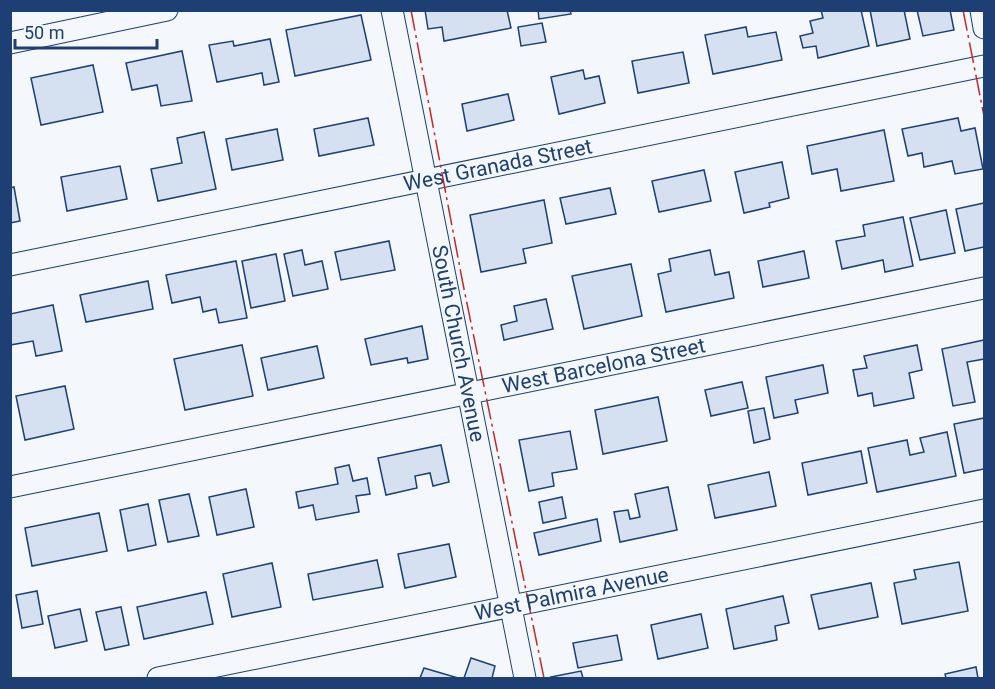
<svg xmlns="http://www.w3.org/2000/svg" width="995" height="689" font-family="Roboto,sans-serif">
  <rect width="100%" height="100%" fill="#f4f7fb"/>
  <!-- building -->
  <g fill="#d5e0f0" stroke="#1d3f73" stroke-width="1.5">
    <path d="M425,10H507L511,28L444,41L442,27L428,29Z"/>
    <path d="M538,10H570L571,14L539,19Z"/>
    <path d="M821,10H861L869,46L818,58L816,46L803,48L800,36L813,33L810,21L823,18Z"/>
    <path d="M870,10H904L910,39L877,46Z"/>
    <path d="M917,10H950L954,30L923,36Z"/>
    <path d="M361,15L371,60L295,76L286,30Z"/>
    <path d="M542,23L546,42L521,46L518,27Z"/>
    <path d="M746,27L748,37L776,32L782,60L713,74L705,35Z"/>
    <path d="M270,39L279,82L264,85L262,73L217,82L209,45L233,41L234,46Z"/>
    <path d="M182,51L192,101L161,106L157,85L132,90L126,63Z"/>
    <path d="M683,52L689,83L638,93L632,61Z"/>
    <path d="M93,65L103,112L41,125L31,78Z"/>
    <path d="M583,70L585,79L599,76L605,103L559,114L551,77Z"/>
    <path d="M508,94L514,120L467,131L462,104Z"/>
    <path d="M368,118L374,145L319,156L314,129Z"/>
    <path d="M958,118L961,131L975,128L983,169L955,174L952,161L924,167L922,153L908,156L902,129Z"/>
    <path d="M277,129L283,160L232,170L226,139Z"/>
    <path d="M884,130L894,181L841,191L837,169L812,174L807,146Z"/>
    <path d="M204,132L216,189L158,201L151,169L182,163L177,138Z"/>
    <path d="M782,162L789,198L769,203L770,207L744,213L735,172Z"/>
    <path d="M120,166L127,199L67,211L61,177Z"/>
    <path d="M704,170L711,201L659,212L652,181Z"/>
    <path d="M14,187L20,221L10,223V188Z"/>
    <path d="M610,188L616,214L566,224L560,198Z"/>
    <path d="M544,200L552,243L523,249L526,263L481,272L470,215Z"/>
    <path d="M984,203V247L965,251L956,209Z"/>
    <path d="M946,210L955,253L920,260L910,218Z"/>
    <path d="M903,217L913,266L885,272L883,260L842,269L836,241L865,236L863,225Z"/>
    <path d="M389,241L395,270L341,280L335,252Z"/>
    <path d="M302,250L305,265L322,261L328,289L293,296L284,254Z"/>
    <path d="M710,250L715,275L729,272L734,298L666,312L658,274L671,271L669,259Z"/>
    <path d="M804,251L809,278L763,287L758,261Z"/>
    <path d="M276,254L285,301L251,308L242,261Z"/>
    <path d="M236,261L247,318L219,323L216,309L203,312L200,297L172,303L166,275Z"/>
    <path d="M631,264L642,316L584,329L572,276Z"/>
    <path d="M148,281L153,309L86,322L80,295Z"/>
    <path d="M546,299L553,329L504,340L501,325L517,321L514,306Z"/>
    <path d="M53,305L62,351L36,356L33,341L10,345V314Z"/>
    <path d="M422,326L428,359L408,363L407,358L371,365L365,339Z"/>
    <path d="M984,340V359L967,362L975,402L953,406L942,349Z"/>
    <path d="M242,345L253,396L185,410L174,359Z"/>
    <path d="M917,345L922,370L909,373L914,398L874,406L872,393L858,396L853,370L867,368L864,356Z"/>
    <path d="M317,346L324,378L268,390L261,358Z"/>
    <path d="M823,365L828,393L795,400L798,413L774,418L766,377Z"/>
    <path d="M742,382L748,408L711,416L705,390Z"/>
    <path d="M65,386L74,429L25,440L16,396Z"/>
    <path d="M658,397L667,441L603,454L595,410Z"/>
    <path d="M764,408L770,439L754,443L748,411Z"/>
    <path d="M984,418V469L964,473L954,424Z"/>
    <path d="M570,431L577,469L552,473L554,486L529,491L519,440Z"/>
    <path d="M947,432L956,476L877,492L868,448L907,440L910,455L924,452L920,438Z"/>
    <path d="M441,445L449,482L433,486L430,473L415,476L417,488L386,495L378,458Z"/>
    <path d="M861,451L867,483L808,495L802,463Z"/>
    <path d="M349,465L353,481L367,478L370,494L356,496L359,512L316,520L313,505L299,508L296,492L338,484L335,468Z"/>
    <path d="M769,472L776,506L715,518L708,485Z"/>
    <path d="M668,487L677,530L620,542L614,512L628,510L630,519L640,517L635,494Z"/>
    <path d="M246,489L254,527L217,535L209,497Z"/>
    <path d="M189,494L199,536L168,542L159,500Z"/>
    <path d="M562,497L566,518L543,523L539,502Z"/>
    <path d="M148,504L156,545L128,551L120,510Z"/>
    <path d="M99,513L107,551L32,566L25,528Z"/>
    <path d="M597,519L601,541L539,555L534,533Z"/>
    <path d="M449,544L456,577L405,588L398,554Z"/>
    <path d="M377,560L383,587L313,600L308,574Z"/>
    <path d="M959,562L968,611L902,624L894,583L916,579L914,570Z"/>
    <path d="M272,563L281,607L232,617L223,574Z"/>
    <path d="M871,583L878,617L819,629L811,595Z"/>
    <path d="M37,591L43,624L22,628L16,595Z"/>
    <path d="M206,592L213,624L144,639L137,607Z"/>
    <path d="M783,596L789,623L775,626L777,640L734,649L726,609Z"/>
    <path d="M121,607L129,645L105,650L96,612Z"/>
    <path d="M80,609L87,641L55,648L48,616Z"/>
    <path d="M701,614L708,648L658,659L651,625Z"/>
    <path d="M617,635L622,660L578,668L573,643Z"/>
    <path d="M471,658L495,666L492,678H464Z"/>
    <path d="M976,667L978,678H946L945,674Z"/>
    <path d="M424,668L458,678H420Z"/>
    <path d="M581,671L583,678H552L551,677Z"/>
  </g>
  <g fill="none" stroke-linecap="round" stroke-linejoin="round">
    <defs>
      <g id="minor">
        <path id="s1" d="M392,10L525,678"/>
        <path d="M981,10L984,28"/>
        <path d="M10,43L167,10"/>
        <path id="s2" d="M10,265L984,66"/>
        <path id="s3" d="M10,487L984,288"/>
        <path id="s4" d="M158,678L984,510"/>
      </g>
    </defs>
    <!-- minor casing -->
    <use href="#minor" stroke="#1d3f73" stroke-width="23"/>
    <!-- minor -->
    <use href="#minor" stroke="#f4f7fb" stroke-width="21"/>
    <!-- power -->
    <g stroke="#c62828" stroke-width="1.5" stroke-dasharray="21 4.5 3 4.5" stroke-linecap="butt">
      <path d="M411,10L463,284L544,678"/>
      <path d="M963,10L984,116"/>
    </g>
  </g>
  <g text-anchor="middle" dominant-baseline="central" stroke-width="4.5" stroke-linejoin="round" paint-order="stroke">
    <!-- street labels -->
    <g font-size="21" fill="#1d3f73" stroke="#f4f7fb">
      <text stroke="none"><textPath href="#s2" startOffset="498">West Granada Street</textPath></text>
      <text stroke="none"><textPath href="#s1" startOffset="340">South Church Avenue</textPath></text>
      <text stroke="none"><textPath href="#s3" startOffset="606">West Barcelona Street</textPath></text>
      <text stroke="none"><textPath href="#s4" startOffset="422">West Palmira Avenue</textPath></text>
    </g>
  </g>
  <!-- border -->
  <rect width="995" height="689" fill="none" stroke="#1d3f73" stroke-width="24"/>
  <!-- scale -->
  <path d="M15 39v9h142v-9" fill="none" stroke="#1d3f73" stroke-width="3"/>
  <text x="24" y="39" font-size="18" fill="#1d3f73" stroke="#f4f7fb" stroke-width="4.5" paint-order="stroke">50 m</text>
</svg>
